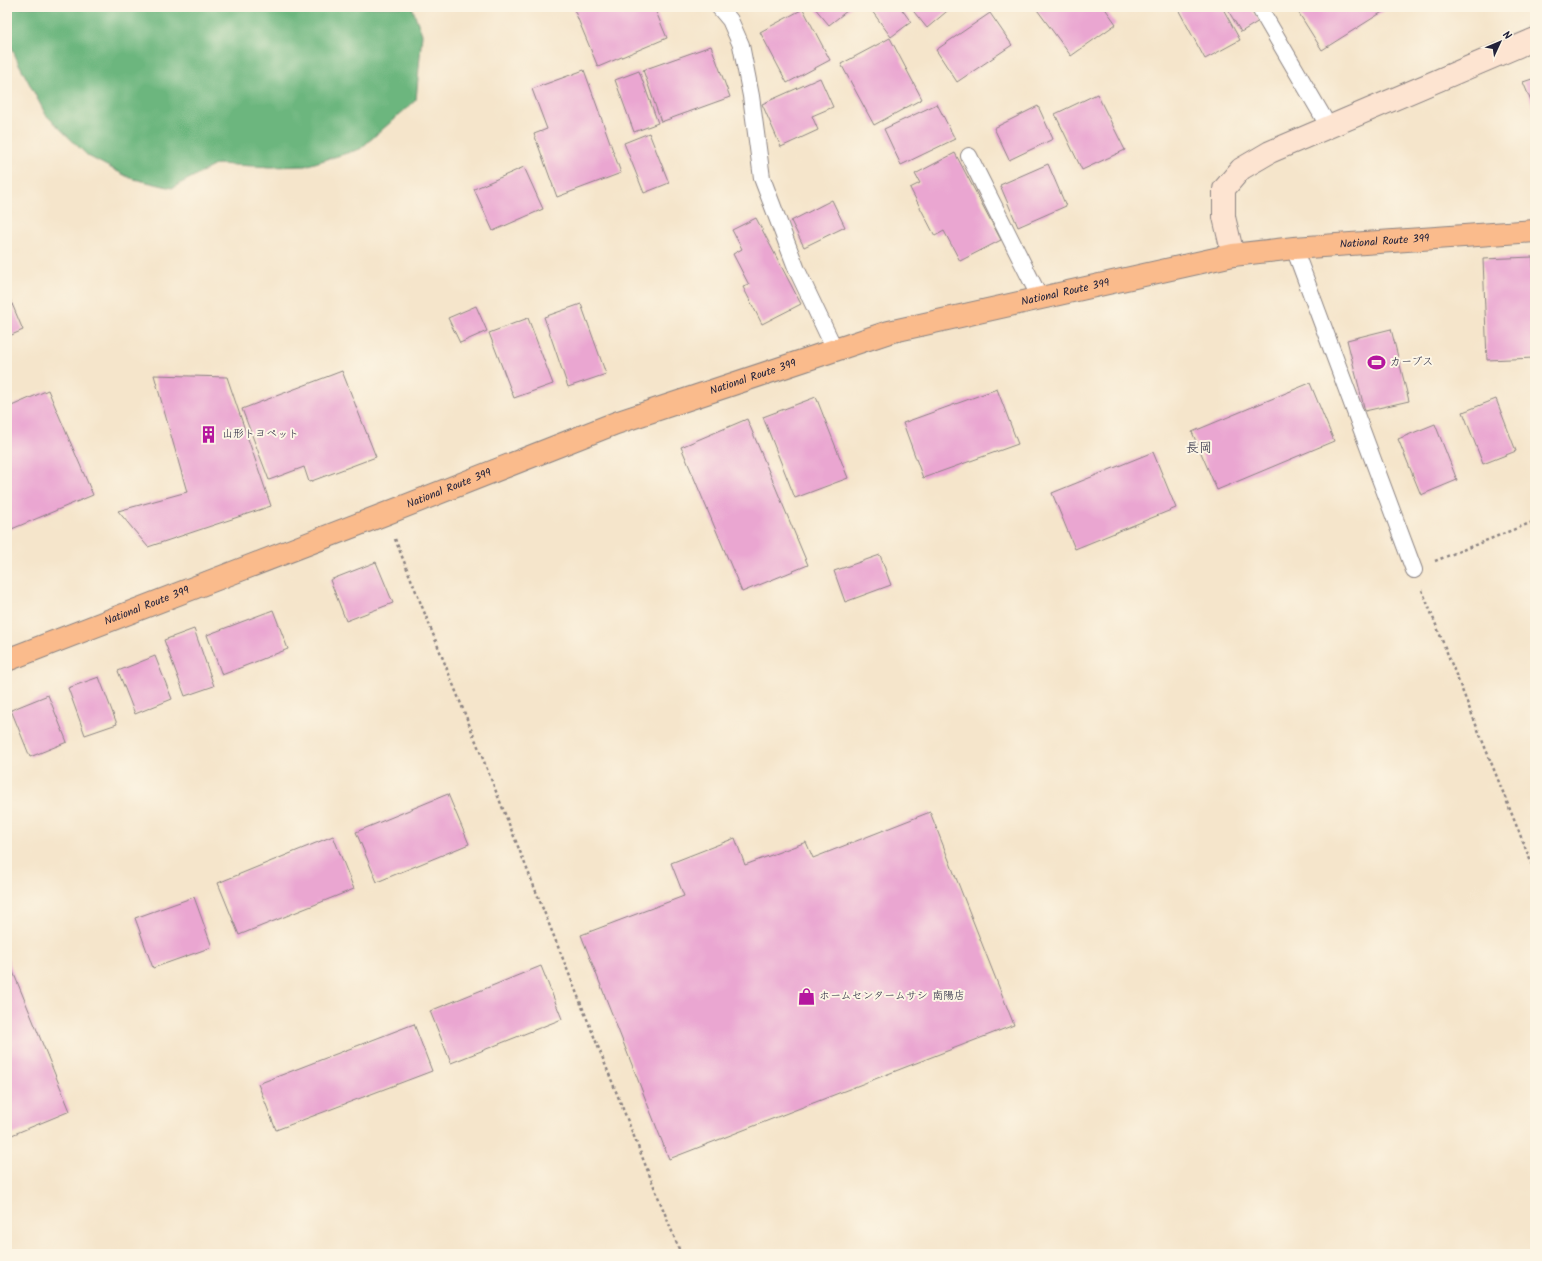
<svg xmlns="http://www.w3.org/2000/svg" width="1542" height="1261" font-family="Kalam,'Klee One',sans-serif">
  <rect width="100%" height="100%" fill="#fcf5e5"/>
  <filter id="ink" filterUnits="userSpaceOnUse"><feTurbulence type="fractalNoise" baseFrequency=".025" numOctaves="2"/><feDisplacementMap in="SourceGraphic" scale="8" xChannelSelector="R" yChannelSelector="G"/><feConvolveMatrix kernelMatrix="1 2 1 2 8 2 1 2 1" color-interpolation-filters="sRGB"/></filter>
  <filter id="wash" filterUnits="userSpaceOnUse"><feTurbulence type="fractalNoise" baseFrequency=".012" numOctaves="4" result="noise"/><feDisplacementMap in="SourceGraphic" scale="16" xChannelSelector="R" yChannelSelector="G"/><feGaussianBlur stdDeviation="0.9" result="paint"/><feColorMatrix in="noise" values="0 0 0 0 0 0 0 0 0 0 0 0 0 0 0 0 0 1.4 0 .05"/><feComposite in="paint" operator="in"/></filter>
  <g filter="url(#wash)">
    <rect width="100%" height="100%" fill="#f5e5cb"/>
    <!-- forest -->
    <path fill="#6cb67e" stroke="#476c5c" d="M7,7H412L422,34L416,100L360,149L305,166L270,167L217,164L172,188L130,178L88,156L46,115L18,62L7,36Z"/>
    <g id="blocks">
      <!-- building -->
      <g fill="#eaa6d1">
        <path d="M573,7H654L667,38L598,67Z"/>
        <path d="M814,7H852L829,25Z"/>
        <path d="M869,7H900L911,22L891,37Z"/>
        <path d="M910,7H952L927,28Z"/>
        <path d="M1035,7H1104L1116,24L1071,56Z"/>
        <path d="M1186,7H1222L1240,40L1205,59L1179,11Z"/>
        <path d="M1226,7H1250L1259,21L1241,32Z"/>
        <path d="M1295,7H1381L1384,11L1322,50Z"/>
        <path d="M803,9L830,60L787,83L760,32Z"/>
        <path d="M990,13L1012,45L957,82L936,50Z"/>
        <path d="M890,38L922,99L874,125L841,64Z"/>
        <path d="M711,46L730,97L661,122L643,70Z"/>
        <path d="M584,70L621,173L557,197L534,134L547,129L532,89Z"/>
        <path d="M639,71L658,123L634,132L615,80Z"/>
        <path d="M820,78L833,107L812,116L818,130L781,147L762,104Z"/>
        <path d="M1535,78V111L1523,82Z"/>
        <path d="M1097,94L1125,150L1082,170L1055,114Z"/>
        <path d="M937,104L955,139L901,165L884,129Z"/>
        <path d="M1038,106L1053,139L1009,160L994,128Z"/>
        <path d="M649,133L669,183L644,193L624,143Z"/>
        <path d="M955,153L1001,240L960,261L944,231L935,236L910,188L920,183L915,174Z"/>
        <path d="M1048,164L1066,206L1018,227L1000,185Z"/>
        <path d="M524,167L543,209L493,231L474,189Z"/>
        <path d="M832,200L845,227L804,247L791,221Z"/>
        <path d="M756,218L801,304L762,324L743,287L749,285L733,254L742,249L732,230Z"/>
        <path d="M1533,257L1535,358L1487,360L1483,259Z"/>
        <path d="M7,292L23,330L7,337Z"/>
        <path d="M581,304L606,374L568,387L544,317Z"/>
        <path d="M476,306L487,331L460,343L448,318Z"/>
        <path d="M528,318L553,384L514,398L489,333Z"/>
        <path d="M1391,329L1409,401L1365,411L1347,340Z"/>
        <path d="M342,371L376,457L309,482L304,467L269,480L242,409Z"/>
        <path d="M154,375L227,377L271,506L148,547L118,511L187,492Z"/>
        <path d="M1310,383L1334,441L1217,490L1192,432Z"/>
        <path d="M997,389L1018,444L923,478L903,423Z"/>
        <path d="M48,390L93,495L7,531V408Z"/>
        <path d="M816,397L848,478L795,498L763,417Z"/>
        <path d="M1496,399L1516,451L1483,464L1463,412Z"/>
        <path d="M747,419L808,565L742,592L681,447Z"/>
        <path d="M1435,424L1457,480L1421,495L1398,439Z"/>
        <path d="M1153,452L1176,508L1075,549L1052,493Z"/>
        <path d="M880,555L891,585L845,602L834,571Z"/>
        <path d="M376,562L393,603L346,621L330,580Z"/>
        <path d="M273,610L288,649L222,675L207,635Z"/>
        <path d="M194,629L214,686L185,696L164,640Z"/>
        <path d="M155,656L172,699L135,714L118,671Z"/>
        <path d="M99,677L117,724L85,735L68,688Z"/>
        <path d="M48,695L67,742L30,757L11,710Z"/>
        <path d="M448,794L469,844L377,882L356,832Z"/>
        <path d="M930,812L1014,1025L669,1159L581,935L684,896L671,863L735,838L745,865L806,842L813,858Z"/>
        <path d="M333,836L354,889L239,935L218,883Z"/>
        <path d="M194,897L212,947L153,968L135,918Z"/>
        <path d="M7,957L70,1111L7,1137Z"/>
        <path d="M541,966L562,1019L451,1063L430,1011Z"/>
        <path d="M414,1024L432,1071L276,1130L258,1084Z"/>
      </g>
    </g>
  </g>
  <g filter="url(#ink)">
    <use href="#blocks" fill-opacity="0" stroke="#8c8483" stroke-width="1"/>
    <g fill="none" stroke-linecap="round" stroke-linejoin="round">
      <defs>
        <g id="lane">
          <path d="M719,7L730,20L741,45L751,96L762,178L797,270L835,350"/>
          <path d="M1259,7L1329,127"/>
          <path d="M969,156L1040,298"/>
          <path d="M1294,248L1414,570"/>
        </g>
        <path id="secondary" d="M1233,255L1224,217V189L1241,169L1270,152L1535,39"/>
        <g id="highway">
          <path id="s1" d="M7,660L385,514L616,423L889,332L1233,255L1294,248L1535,231"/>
        </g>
      </defs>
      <!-- lane casing -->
      <use href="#lane" stroke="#8c8483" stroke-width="18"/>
      <!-- secondary casing -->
      <use href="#secondary" stroke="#8c8483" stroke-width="24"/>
      <!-- highway casing -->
      <use href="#highway" stroke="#8c8483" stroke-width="24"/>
      <!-- path -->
      <g stroke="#8c8483" stroke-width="2.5" stroke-dasharray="3 3" stroke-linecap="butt">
        <path d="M395,539L681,1254"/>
        <path d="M1435,561L1535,521"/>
        <path d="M1422,590L1535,872"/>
      </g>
      <!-- lane -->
      <use href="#lane" stroke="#fff" stroke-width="16"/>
      <!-- secondary -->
      <use href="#secondary" stroke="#fde4d1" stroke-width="22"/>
      <!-- highway -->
      <use href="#highway" stroke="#fabb8c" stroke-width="22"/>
    </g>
  </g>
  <!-- icons -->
  <defs>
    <symbol id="stadium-bare" viewBox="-9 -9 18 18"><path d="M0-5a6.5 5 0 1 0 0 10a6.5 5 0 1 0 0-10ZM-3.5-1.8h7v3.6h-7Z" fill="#b5179e" stroke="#fcf5e5" stroke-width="2.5" paint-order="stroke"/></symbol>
    <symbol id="building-bare" viewBox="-9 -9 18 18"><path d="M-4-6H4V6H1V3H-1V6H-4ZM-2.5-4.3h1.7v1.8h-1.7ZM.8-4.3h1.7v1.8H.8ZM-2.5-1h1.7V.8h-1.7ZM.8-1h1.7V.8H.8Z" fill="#b5179e" stroke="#fcf5e5" stroke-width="2.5" paint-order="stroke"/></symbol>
    <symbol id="shop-bare" viewBox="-9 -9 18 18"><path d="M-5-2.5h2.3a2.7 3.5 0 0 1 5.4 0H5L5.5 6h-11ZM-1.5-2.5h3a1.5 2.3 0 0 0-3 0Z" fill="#b5179e" stroke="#fcf5e5" stroke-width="2.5" paint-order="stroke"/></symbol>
  </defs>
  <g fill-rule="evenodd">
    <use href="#stadium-bare" x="1364" y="350" width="25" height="25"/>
    <use href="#building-bare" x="196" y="422" width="25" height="25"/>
    <use href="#shop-bare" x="794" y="984" width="25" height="25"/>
  </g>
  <g text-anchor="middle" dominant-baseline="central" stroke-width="4" stroke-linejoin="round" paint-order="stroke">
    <!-- street labels -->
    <g font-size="11" fill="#22223b" stroke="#fcf5e5">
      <text stroke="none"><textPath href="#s1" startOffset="1446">National Route 399</textPath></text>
      <text stroke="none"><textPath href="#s1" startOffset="1122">National Route 399</textPath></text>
      <text stroke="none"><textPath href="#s1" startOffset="798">National Route 399</textPath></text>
      <text stroke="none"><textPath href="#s1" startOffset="474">National Route 399</textPath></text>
      <text stroke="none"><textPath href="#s1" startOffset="150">National Route 399</textPath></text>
    </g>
    <!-- poi labels -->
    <g font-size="11" fill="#22223b" stroke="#fcf5e5" text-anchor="start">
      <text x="1390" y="362">カーブス</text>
      <text x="222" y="434">山形トヨペット</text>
      <text x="819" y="996">ホームセンタームサシ 南陽店</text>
    </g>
    <!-- quarter labels -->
    <g font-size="13" fill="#22223b" stroke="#fcf5e5">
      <text x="1199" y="448">長岡</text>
    </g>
  </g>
  <!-- margin -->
  <rect width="1542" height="1261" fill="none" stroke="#fcf5e5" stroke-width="24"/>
  <!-- north arrow -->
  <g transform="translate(1500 42) rotate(46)" stroke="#fcf5e5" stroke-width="3" paint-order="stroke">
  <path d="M0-3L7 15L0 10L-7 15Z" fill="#22223b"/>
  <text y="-6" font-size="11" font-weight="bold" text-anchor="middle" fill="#22223b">N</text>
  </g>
</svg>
